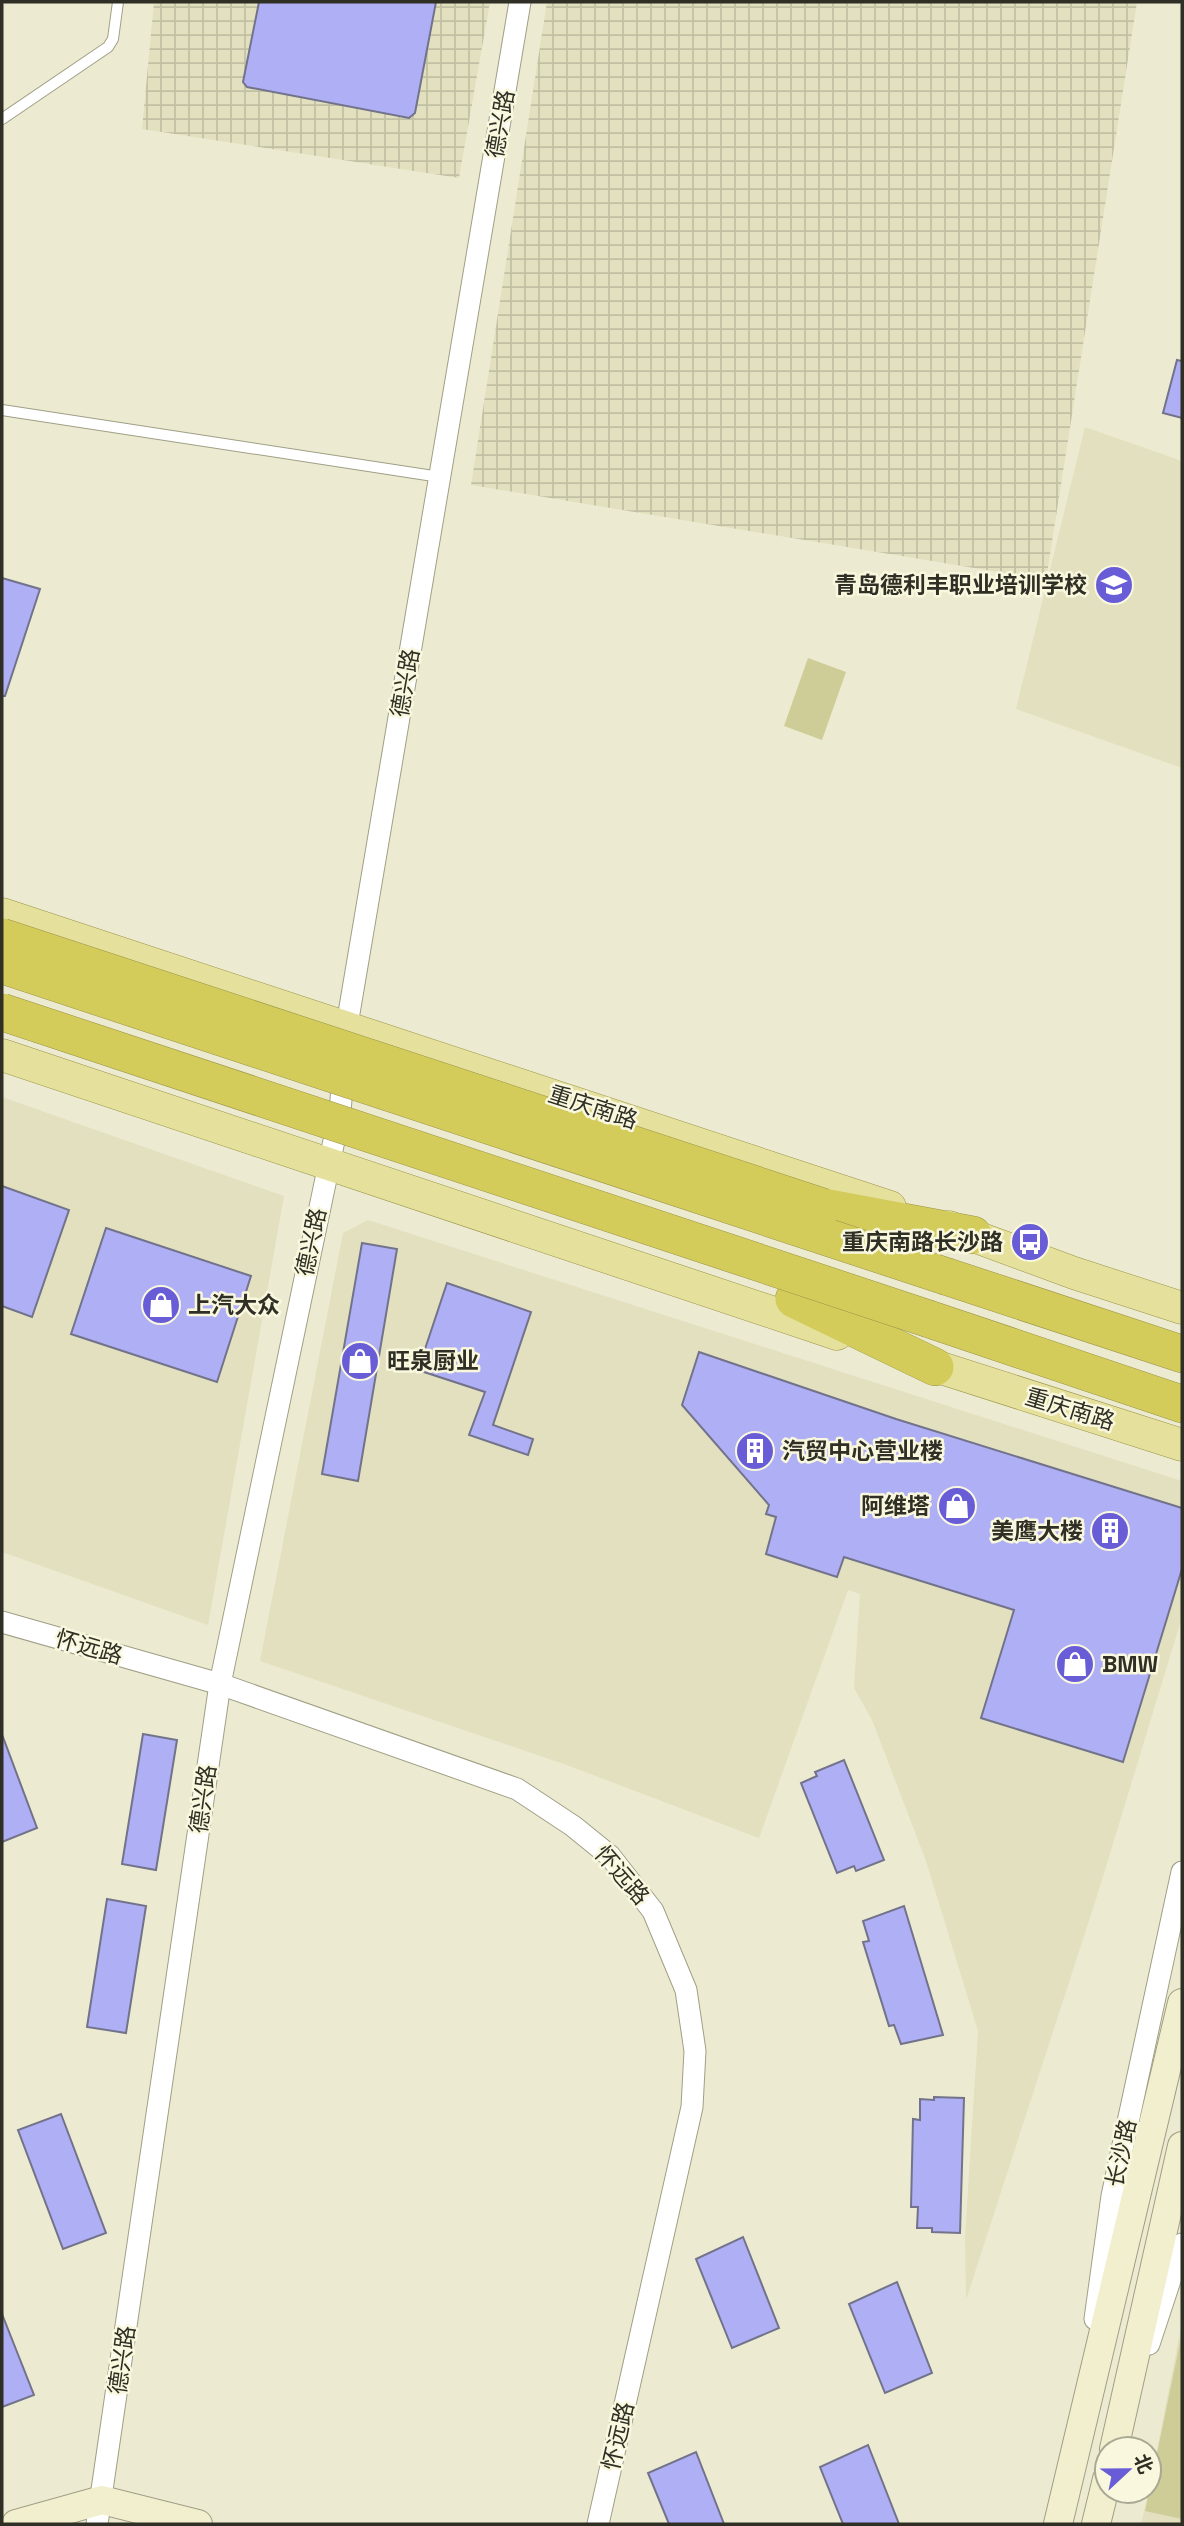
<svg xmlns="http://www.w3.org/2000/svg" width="1184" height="2526" font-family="'Space Grotesk','Noto Sans SC',sans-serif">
  <defs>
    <pattern id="industrial-grid" width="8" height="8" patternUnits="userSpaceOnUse" patternTransform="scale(1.75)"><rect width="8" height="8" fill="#e2e0bf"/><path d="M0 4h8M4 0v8" fill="none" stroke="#c2c0a4"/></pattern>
  </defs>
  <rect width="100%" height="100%" fill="#ecebd1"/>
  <!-- built -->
  <g fill="#e2e0bf">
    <path d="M1085,427L1182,461V768L1016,709Z"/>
    <path d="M2,1097L284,1196L208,1625L2,1552Z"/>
    <path d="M368,1220L1182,1481V1617L1098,1893L966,2300L965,2236L978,2031L926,1861L872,1720L854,1688L860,1594L848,1590L759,1838L564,1764L260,1661L343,1233Z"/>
    <path d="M1182,2322V2524H1141L1149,2491Z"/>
  </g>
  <!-- industrial -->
  <g fill="url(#industrial-grid)">
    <path d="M154,2H490L459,178L142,129Z"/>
    <path d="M547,2H1137L1046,580L471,485Z"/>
  </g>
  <!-- pitch -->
  <g fill="#cecc97">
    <path d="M808,658L846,672L822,740L784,726Z"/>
    <path d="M1182,2333V2519L1145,2511Z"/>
  </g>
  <!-- building -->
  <g fill="#aeaff4" stroke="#72738a" stroke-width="2">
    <path d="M259,2H436L415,113L409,118L247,87L243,82Z"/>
    <path d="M1177,360L1182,361V418L1163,413Z"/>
    <path d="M2,578L40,589L5,696H2Z"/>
    <path d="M2,1186L69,1210L32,1317L2,1306Z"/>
    <path d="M106,1228L251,1276L217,1382L71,1334Z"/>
    <path d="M362,1243L397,1249L358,1481L322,1474Z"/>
    <path d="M447,1283L531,1312L493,1425L533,1439L528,1455L469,1435L485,1392L418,1370Z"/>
    <path d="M699,1352L896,1419L1182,1508V1569L1123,1762L981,1718L1014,1610L844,1557L837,1577L766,1554L776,1517L766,1514L769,1505L682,1405Z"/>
    <path d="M143,1734L177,1740L156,1870L122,1864Z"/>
    <path d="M3,1737L37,1828L2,1842V1738Z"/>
    <path d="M844,1760L884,1860L856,1871L854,1866L837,1873L801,1783L817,1776L815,1772Z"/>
    <path d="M107,1899L146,1906L126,2033L87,2027Z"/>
    <path d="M904,1906L943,2035L901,2044L894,2025L889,2026L863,1942L869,1941L863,1921Z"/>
    <path d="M934,2097L964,2098L960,2233L932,2232V2228H917L918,2207H911L913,2119L920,2120V2099L934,2100Z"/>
    <path d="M61,2114L106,2233L63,2249L18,2130Z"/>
    <path d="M743,2237L779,2328L732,2348L696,2259Z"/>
    <path d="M897,2282L932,2373L885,2393L849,2304Z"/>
    <path d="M2,2314L34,2395L2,2407Z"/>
    <path d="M868,2445L899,2524H843L820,2467Z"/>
    <path d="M696,2452L724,2524H669L648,2473Z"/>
  </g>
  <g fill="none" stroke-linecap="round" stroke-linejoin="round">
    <defs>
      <g id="lane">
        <path d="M2,119L108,47L113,39L118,2"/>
        <path d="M2,410L440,477"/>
      </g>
      <g id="street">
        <path d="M2,1622L220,1684L517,1789L573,1826L610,1856L653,1911L686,1990L695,2051L692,2107L598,2524"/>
        <path d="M1095,2319L1112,2196L1182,1872"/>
        <path d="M1149,2344L1182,2244"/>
        <path d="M97,2524L220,1684L340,1112L347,1025L520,2"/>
      </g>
      <g id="secondary">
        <path d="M1114,2449L1182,2146"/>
        <path d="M16,2524L102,2500L198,2524"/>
        <path d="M1058,2524L1182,2003"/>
        <path d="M1096,2524L1107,2479"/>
      </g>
      <g id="primary">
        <path d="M2,914L890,1207"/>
        <path d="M2,1055L837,1334"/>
        <path d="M949,1227L1074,1273L1182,1308"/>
        <path d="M913,1359L1182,1445"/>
      </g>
      <g id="highway">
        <path d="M823,1207L973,1235"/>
        <path d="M948,1277L1182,1354"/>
        <path d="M794,1299L935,1367"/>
        <path d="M929,1319L1182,1404"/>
      </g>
    </defs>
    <!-- lane casing -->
    <use href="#lane" stroke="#a09f86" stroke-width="12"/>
    <!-- street casing -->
    <use href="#street" stroke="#a09f86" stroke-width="23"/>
    <!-- secondary casing -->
    <use href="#secondary" stroke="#a09f86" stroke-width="30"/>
    <!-- primary casing -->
    <use href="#primary" stroke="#9a9447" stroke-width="33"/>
    <!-- highway casing -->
    <use href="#highway" stroke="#9a9447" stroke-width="38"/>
    <!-- lane -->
    <use href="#lane" stroke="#fff" stroke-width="10"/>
    <!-- street -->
    <use href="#street" stroke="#fff" stroke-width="21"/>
    <!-- secondary -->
    <use href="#secondary" stroke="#f2efce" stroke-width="28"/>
    <!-- primary -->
    <use href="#primary" stroke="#e5e09c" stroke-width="32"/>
    <!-- highway -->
    <use href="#highway" stroke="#d3cb5a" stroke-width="37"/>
    <defs>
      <g id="highway-bridge">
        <path d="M2,937L823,1207"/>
        <path d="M2,965L948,1277"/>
        <path d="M2,1012L929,1319"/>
      </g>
    </defs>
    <!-- highway-bridge casing -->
    <use href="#highway-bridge" stroke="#9a9447" stroke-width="38" stroke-linecap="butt"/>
    <!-- highway-bridge -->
    <use href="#highway-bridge" stroke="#d3cb5a" stroke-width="37"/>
  </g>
  <!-- icons -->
  <defs>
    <symbol id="school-disc" viewBox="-11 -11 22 22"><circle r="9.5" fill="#695dd7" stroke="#f9f8de"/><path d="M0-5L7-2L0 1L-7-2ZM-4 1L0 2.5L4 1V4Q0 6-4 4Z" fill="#fff"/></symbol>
    <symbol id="bus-disc" viewBox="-11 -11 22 22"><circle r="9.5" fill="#695dd7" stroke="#f9f8de"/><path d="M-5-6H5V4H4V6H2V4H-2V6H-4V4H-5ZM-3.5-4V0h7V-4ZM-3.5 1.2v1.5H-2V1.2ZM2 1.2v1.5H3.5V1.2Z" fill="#fff"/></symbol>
    <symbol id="shop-disc" viewBox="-11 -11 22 22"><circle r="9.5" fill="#695dd7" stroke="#f9f8de"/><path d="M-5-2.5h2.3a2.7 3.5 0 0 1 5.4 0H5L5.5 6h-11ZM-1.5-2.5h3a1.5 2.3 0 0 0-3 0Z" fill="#fff"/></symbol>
    <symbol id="building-disc" viewBox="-11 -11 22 22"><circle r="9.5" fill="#695dd7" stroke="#f9f8de"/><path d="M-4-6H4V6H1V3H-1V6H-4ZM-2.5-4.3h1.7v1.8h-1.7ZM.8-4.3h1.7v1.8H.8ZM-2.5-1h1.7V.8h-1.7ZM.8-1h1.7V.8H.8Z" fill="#fff"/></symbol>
  </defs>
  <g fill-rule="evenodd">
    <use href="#school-disc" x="1092" y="563" width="44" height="44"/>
    <use href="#bus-disc" x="1008" y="1220" width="44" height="44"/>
    <use href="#shop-disc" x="139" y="1283" width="44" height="44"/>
    <use href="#shop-disc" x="338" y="1339" width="44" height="44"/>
    <use href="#building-disc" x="733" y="1429" width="44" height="44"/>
    <use href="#shop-disc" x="935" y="1484" width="44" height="44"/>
    <use href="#building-disc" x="1088" y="1509" width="44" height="44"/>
    <use href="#shop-disc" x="1053" y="1642" width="44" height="44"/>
  </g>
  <g text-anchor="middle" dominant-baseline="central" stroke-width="5" stroke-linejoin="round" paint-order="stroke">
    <!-- street labels -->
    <g font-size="23" fill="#2f2f25" stroke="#f9f8de">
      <text transform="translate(500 124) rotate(-80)">德兴路</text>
      <text transform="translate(405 683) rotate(-80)">德兴路</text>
      <text transform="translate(593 1107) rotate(18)">重庆南路</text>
      <text transform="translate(311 1242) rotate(-78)">德兴路</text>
      <text transform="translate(1070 1409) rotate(17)">重庆南路</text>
      <text transform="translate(89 1647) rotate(16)">怀远路</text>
      <text transform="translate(203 1799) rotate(-82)">德兴路</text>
      <text transform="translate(622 1875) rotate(49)">怀远路</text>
      <text transform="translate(1121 2153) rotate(-78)">长沙路</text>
      <text transform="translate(122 2360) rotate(-82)">德兴路</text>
      <text transform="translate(618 2436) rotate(-77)">怀远路</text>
    </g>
    <!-- poi labels -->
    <g font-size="23" font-weight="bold" fill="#2f2f25" stroke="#f9f8de" text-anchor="end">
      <text x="1087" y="585">青岛德利丰职业培训学校</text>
      <text x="1003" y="1242">重庆南路长沙路</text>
      <text x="188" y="1305" text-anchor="start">上汽大众</text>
      <text x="387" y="1361" text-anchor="start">旺泉厨业</text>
      <text x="782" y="1451" text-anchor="start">汽贸中心营业楼</text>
      <text x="930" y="1506">阿维塔</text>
      <text x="1083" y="1531">美鹰大楼</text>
      <text x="1102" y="1664" text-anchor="start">BMW</text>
    </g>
  </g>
  <!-- border -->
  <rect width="1184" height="2526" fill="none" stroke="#2f2f25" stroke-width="7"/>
  <!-- north arrow -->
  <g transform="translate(1128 2470) rotate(68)"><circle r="33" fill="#f9f8de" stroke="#a8a894" stroke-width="2"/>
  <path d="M0-5L12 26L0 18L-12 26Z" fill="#695dd7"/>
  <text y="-10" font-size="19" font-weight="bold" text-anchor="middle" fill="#2f2f25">北</text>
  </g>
</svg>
